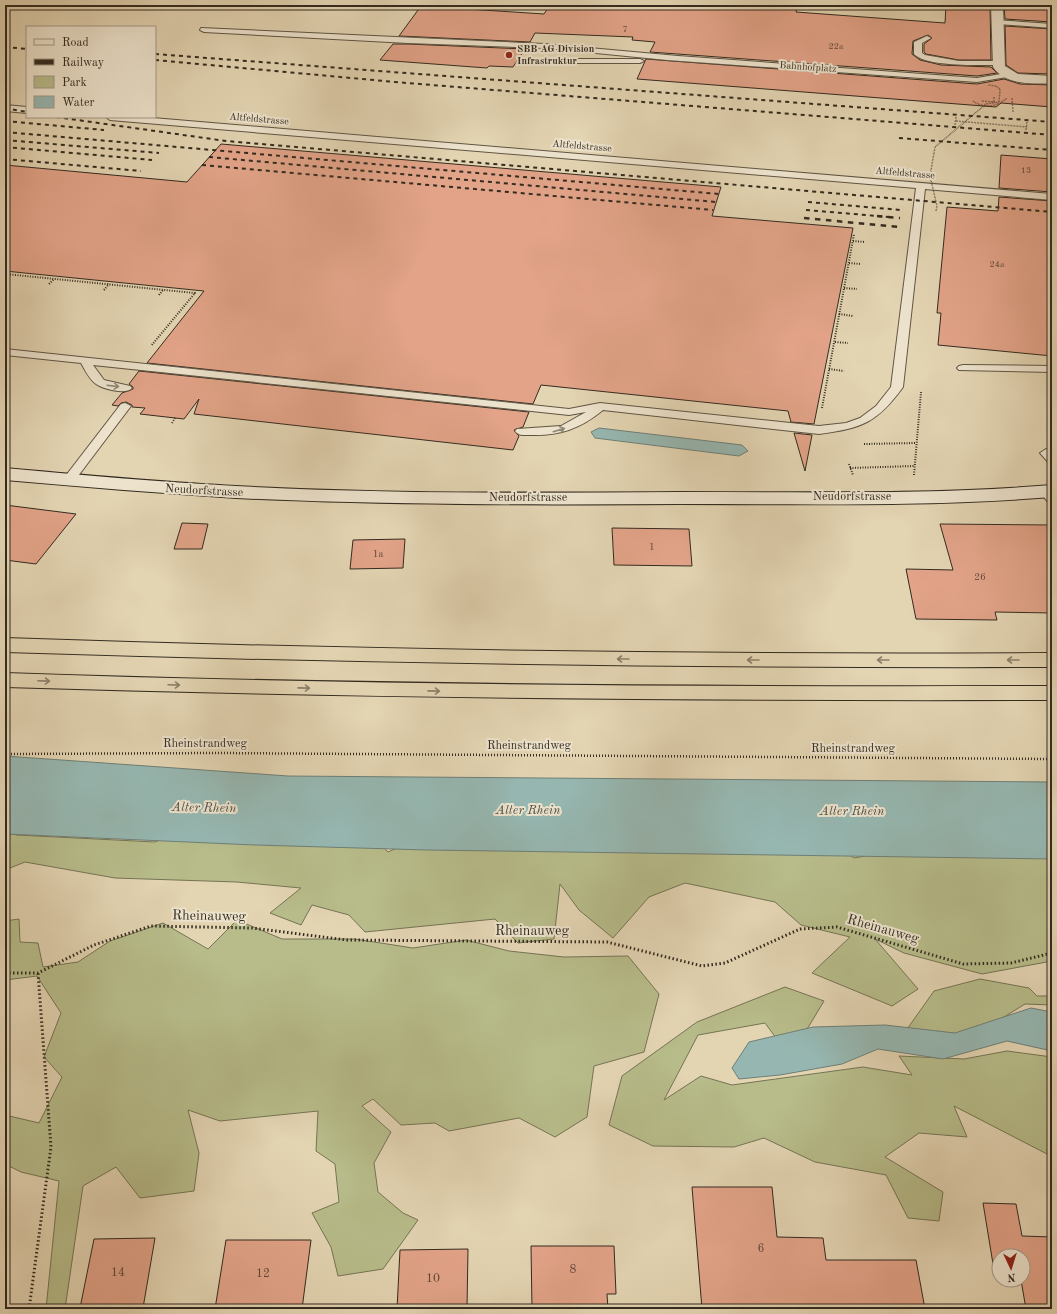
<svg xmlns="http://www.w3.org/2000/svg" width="1057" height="1314" font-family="'Old Standard TT',serif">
  <rect width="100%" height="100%" fill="#e3d4b2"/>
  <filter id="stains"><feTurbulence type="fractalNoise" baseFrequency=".005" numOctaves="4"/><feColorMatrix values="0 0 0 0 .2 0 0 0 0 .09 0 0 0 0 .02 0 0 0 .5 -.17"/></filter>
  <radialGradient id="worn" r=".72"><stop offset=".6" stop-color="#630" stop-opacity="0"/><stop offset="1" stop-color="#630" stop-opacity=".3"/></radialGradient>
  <!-- green -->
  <g fill="#b7bc8a" stroke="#757455">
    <path d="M356,818L388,852L430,833L810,826L854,858L897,850L1052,844V961L982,974L904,953L875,939L918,989L892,1006L812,973L850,937L801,925L775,902L685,883L649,897L613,938L579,910L560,884L554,939L518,943L495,919L365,932L349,915L312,905L301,925L270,913L301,888L237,882L115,878L25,862L5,870V832L17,835L155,842L197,824Z"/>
    <path d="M19,919L20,942L38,943L43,967L78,962L110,941L163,923L208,949L237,920L282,939H355L413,948L466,940L509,951L564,957L628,956L659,994L644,1052L594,1066L587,1117L555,1137L519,1118L449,1131L435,1123L401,1125L373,1099L362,1106L391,1132L374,1163L378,1192L403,1213L418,1220L383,1269L338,1276L331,1247L312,1213L339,1202L335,1164L316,1151L318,1111L220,1121L188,1110L199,1153L194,1191L140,1198L116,1167L83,1186L65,1309H46L59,1181L21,1172L5,1164V1115L39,1123L62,1077L44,1057L61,1013L37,976L5,980V921Z"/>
    <path d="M980,979L1029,988L1037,996H1052V1005L1025,1004L996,1022L928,1043L905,1032L934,991Z"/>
    <path d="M785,987L824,1001L809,1026L788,1054L765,1023L698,1035L664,1100L701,1076L732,1085L863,1067L912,1075L899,1056L964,1059L1007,1051L1052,1057V1152L1047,1154L954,1106L967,1137L919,1133L885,1157L943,1192L939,1221L908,1218L886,1175L815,1162L764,1138L734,1147L653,1146L609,1125L622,1076L697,1022Z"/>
  </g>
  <!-- water -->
  <g fill="#96b7b1" stroke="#6e7f77">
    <path d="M599,428L742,445L748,451L739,456L595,438L591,432Z"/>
    <path d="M5,756L288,776L1052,782V859L428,850L255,845L5,834Z"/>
    <path d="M1031,1008L1052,1012V1051L1007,1041L943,1059L878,1049L842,1064L780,1075L739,1079L732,1068L749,1042L813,1027L885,1025L955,1033Z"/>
  </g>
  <!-- building -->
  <g fill="#e2a388" stroke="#332b20">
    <path d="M550,5H798L796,12L945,23L946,5H990L991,60H959L926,54L924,52V44L932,38L928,35L913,41L912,54L920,60L941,65L991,67L997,73L977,76L650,52L655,42L632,40L633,37L535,33L530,42L399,36L421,6L544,14Z"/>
    <path d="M1004,5L1052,6V22L1005,19Z"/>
    <path d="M1005,26L1052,29V74L1018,73L1006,65Z"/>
    <path d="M393,44H408L525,49L513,67L489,66L487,68L380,60Z"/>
    <path d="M646,59L977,84L1004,79L1020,84L1052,85V107L1001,103L996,107L637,79Z"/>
    <path d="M221,144L721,187L712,216L853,228L814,424L791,422L788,411L541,385L533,404L147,363L204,291L5,271V165L187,182Z"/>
    <path d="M1001,155L1052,159V192L999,188Z"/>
    <path d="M999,197L1052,201V356L938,345L941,313H937L947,207L998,211Z"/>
    <path d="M139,371L529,412L523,427L514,430L519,436L513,450L194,414L199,399L184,419L140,414L145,408L132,407V405L126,402L121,403L118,406L112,405L122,393L133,389V387L129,384Z"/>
    <path d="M794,433L812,435L805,471Z"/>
    <path d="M5,505L76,514L36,564L5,560Z"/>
    <path d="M182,523L208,524L202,549H174Z"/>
    <path d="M940,524L1052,525V613L995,612L997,620L916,619L906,569L953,570Z"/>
    <path d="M612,528L689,529L692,566L614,565Z"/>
    <path d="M405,539L403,568L350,569L353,540Z"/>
    <path d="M692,1187H772L777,1237L823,1238L826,1260H916L925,1309H702Z"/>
    <path d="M983,1203L1016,1204L1022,1236L1052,1237V1309H1026L1021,1280H1023V1256H999V1270H994Z"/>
    <path d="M155,1238L143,1308H80L94,1239Z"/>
    <path d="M226,1240H311L302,1309H215Z"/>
    <path d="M531,1246H614L616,1294H607L608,1309H532Z"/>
    <path d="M468,1249L467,1309H397L400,1250Z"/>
  </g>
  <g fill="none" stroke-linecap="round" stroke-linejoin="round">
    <defs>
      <g id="lane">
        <path d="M995,20L1052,24V28L998,24L994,22Z"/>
        <path d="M201,28L545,44L678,56L977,78L1007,73L1011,75L1007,77L977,82L667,60L545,48L408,43L204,32L200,30Z"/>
        <path d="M927,36L931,38L922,43V53L925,55L959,61H999L1003,63L999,65C981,65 926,67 914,54V42Z"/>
        <path d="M559,59H640L644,61L640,63H559Z"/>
        <path d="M5,105L27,107V113L5,111Z"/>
        <path d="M106,117H141L1052,194V200L925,189L903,387C877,423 862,428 819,434L603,410C580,429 559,436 530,435C524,435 519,436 515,431L517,429L561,426L586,412L569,415L93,365L104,380L130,386L132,388C126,395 103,389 96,384C89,379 85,370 81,363L5,355V349L569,409L600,403L819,426L846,423L860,418L876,406L891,387L916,188L110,120Z"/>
        <path d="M963,365L1052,366V372L959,370L957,368L959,366Z"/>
        <path d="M125,403L131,406L72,484H64L62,481L64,478L121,404Z"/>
        <path d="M1046,449L1052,452V463L1048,462L1040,453Z"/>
        <path d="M1045,487L1052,491V503L1048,502L1039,491Z"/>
      </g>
      <path id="street" d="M991,5H1003L1005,66L1018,74L1052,76V84C1032,83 1006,86 993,67Z"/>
      <path id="secondary" d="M5,468C82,475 159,482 236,486C383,494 531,493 678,492C803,492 928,495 1052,485V497C928,507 803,504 678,504C531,505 383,505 236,498C159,493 82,487 5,480Z"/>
      <g id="highway">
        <path d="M5,638C354,650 703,655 1052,653V667C703,668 354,663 5,652Z"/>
        <path d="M5,673C354,685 703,687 1052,686V700C703,701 354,698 5,687Z"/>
      </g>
    </defs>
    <!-- lane casing -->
    <use href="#lane" stroke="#5f5544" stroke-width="2"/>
    <!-- street casing -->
    <use href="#street" stroke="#5f5544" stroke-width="2"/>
    <!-- secondary casing -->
    <use href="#secondary" stroke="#332b20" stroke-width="2"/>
    <!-- highway casing -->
    <use href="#highway" stroke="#332b20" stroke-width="2"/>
    <!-- path-far3 -->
    <g stroke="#332b20" stroke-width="1.5" stroke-dasharray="0.5 1" stroke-linecap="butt">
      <path d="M1012,98L1013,112"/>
      <path d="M973,101C984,109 997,107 1007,98"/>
      <path d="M982,101L994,102V97"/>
      <path d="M956,121L1027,127"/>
      <path d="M955,125L956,117"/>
      <path d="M1026,130L1027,122"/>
    </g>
    <!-- path-far2 -->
    <g stroke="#332b20" stroke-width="2" stroke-dasharray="1 1.5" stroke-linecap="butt">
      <path d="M853,241L865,242"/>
      <path d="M849,263L861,264"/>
      <path d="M5,274L195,293L151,346"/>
      <path d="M49,284L54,279"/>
      <path d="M844,288L857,289"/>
      <path d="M104,290L109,284"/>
      <path d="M159,295L163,290"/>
      <path d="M839,314L853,316"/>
      <path d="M835,342L848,343"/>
      <path d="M829,369L844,371"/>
      <path d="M822,408L854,234"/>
      <path d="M172,423L175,418"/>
      <path d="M864,444L916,443"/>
      <path d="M849,464L853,475"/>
      <path d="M850,468L914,466"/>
      <path d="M914,475L921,392"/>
    </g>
    <!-- path-far1 -->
    <path stroke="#332b20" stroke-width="2.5" stroke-dasharray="1 2" stroke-linecap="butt" d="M5,754L217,753L1052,759"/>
    <!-- path -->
    <g stroke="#332b20" stroke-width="3" stroke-dasharray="1.5 2.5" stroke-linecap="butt">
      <path d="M5,973H38L94,945L151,926L252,928L347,940L607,942L702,966L725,963L800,929L837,927L963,964L1011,963L1052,953"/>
      <path d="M29,1309L51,1147L38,973"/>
    </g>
    <!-- lane -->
    <use href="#lane" fill="#ede3cd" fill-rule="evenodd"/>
    <!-- street -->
    <use href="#street" fill="#ede3cd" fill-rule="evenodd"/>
    <!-- secondary -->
    <use href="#secondary" fill="#ede3cd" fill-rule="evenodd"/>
    <!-- highway -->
    <use href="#highway" fill="#e3d4b2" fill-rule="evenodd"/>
    <!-- rail-far1 -->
    <g stroke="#332b20" stroke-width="2" stroke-dasharray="4 4" stroke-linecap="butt">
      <path d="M5,47L27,49"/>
      <path d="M155,54L1052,122"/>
      <path d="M155,60L395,82L1052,135"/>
      <path d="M5,108L27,112"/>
      <path d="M56,117L226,141L1052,212"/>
      <path d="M5,121L104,130"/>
      <path d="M5,132L719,194"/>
      <path d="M899,138L1052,150"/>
      <path d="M5,140L159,153"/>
      <path d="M5,147L152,160"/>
      <path d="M209,157L716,202"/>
      <path d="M5,159L141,171"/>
      <path d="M202,165L713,210"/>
      <path d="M808,202L901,210"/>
      <path d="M806,210L889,217"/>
    </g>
    <!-- rail -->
    <g stroke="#332b20" stroke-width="2.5" stroke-dasharray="5.5 5.5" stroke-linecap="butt">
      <path d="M877,216L900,218"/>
      <path d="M804,218L899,227"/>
    </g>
    <!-- path-bridge -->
    <path stroke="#332b20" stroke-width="1.5" stroke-dasharray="0.5 1" stroke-linecap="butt" d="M936,211L937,206L930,176L935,147L986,104L999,102L1000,89L996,86L988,85"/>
  </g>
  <!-- one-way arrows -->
  <defs><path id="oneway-shaft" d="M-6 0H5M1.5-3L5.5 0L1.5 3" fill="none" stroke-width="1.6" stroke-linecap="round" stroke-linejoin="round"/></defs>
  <g stroke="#908776">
    <use href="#oneway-shaft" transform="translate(113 386) rotate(7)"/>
    <use href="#oneway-shaft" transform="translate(559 430) rotate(-16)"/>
  </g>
  <g stroke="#8b8069">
    <use href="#oneway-shaft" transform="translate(623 659) rotate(-180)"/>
    <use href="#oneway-shaft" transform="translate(753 660) rotate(-180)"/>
    <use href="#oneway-shaft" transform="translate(883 660) rotate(-180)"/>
    <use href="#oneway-shaft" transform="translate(1013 660) rotate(-180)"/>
    <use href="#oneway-shaft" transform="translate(44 681) rotate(2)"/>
    <use href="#oneway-shaft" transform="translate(174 685) rotate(2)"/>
    <use href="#oneway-shaft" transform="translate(304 688) rotate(1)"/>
    <use href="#oneway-shaft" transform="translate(434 691) rotate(1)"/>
  </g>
  <!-- markers -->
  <circle fill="#8f2418" stroke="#ede3cd" stroke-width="1.5" cx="509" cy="55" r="4"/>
  <g text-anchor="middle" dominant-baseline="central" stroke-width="4" stroke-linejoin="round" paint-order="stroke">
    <!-- far-number labels -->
    <g font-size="9" fill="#5f493a">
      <text x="625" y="29">7</text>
      <text x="836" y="46">22a</text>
      <text x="1026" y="170">13</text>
      <text x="997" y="264">24a</text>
    </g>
    <!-- far-poi labels -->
    <g font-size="10" font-weight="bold" fill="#332b20" stroke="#ede3cd" text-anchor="start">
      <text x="517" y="49">SBB AG Division<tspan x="517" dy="12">Infrastruktur</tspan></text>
    </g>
    <!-- far-street labels -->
    <g font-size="10" fill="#332b20" stroke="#ede3cd">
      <text transform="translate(808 67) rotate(4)">Bahnhofplatz</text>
      <text transform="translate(259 119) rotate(5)">Altfeldstrasse</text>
      <text transform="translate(582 146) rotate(5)">Altfeldstrasse</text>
      <text transform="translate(905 173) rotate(5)">Altfeldstrasse</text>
    </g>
    <!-- number labels -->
    <g font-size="10" fill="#5f493a">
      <text x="652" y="547">1</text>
      <text x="378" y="554">1a</text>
      <text x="980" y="577">26</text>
    </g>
    <!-- street labels -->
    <g font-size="12" fill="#332b20" stroke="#ede3cd">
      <text transform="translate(204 491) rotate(3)">Neudorfstrasse</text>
      <text x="852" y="497">Neudorfstrasse</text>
      <text x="528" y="498">Neudorfstrasse</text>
      <text x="205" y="744">Rheinstrandweg</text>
      <text x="529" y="746">Rheinstrandweg</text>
      <text x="853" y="749">Rheinstrandweg</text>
    </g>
    <!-- near-number labels -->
    <g font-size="12" fill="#5f493a">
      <text x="761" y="1249">6</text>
      <text x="573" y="1270">8</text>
      <text x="118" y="1273">14</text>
      <text x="263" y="1274">12</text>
      <text x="433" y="1279">10</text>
    </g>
    <!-- water labels -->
    <g font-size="13" font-style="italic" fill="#4c4e44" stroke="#ede3cd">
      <text transform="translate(204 808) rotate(1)">Alter Rhein</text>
      <text x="528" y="810">Alter Rhein</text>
      <text x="852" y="811">Alter Rhein</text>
    </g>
    <!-- near-street labels -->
    <g font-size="14" fill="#332b20" stroke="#ede3cd">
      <text transform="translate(209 916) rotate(1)">Rheinauweg</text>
      <text transform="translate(883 929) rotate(16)">Rheinauweg</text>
      <text x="532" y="931">Rheinauweg</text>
    </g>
  </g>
  <!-- margin -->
  <rect width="1057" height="1314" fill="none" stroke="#e3d4b2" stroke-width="20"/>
  <rect x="6" y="6" width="1045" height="1302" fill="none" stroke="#332b20" stroke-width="2"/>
  <rect x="10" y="10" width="1037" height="1294" fill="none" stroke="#332b20"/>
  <!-- legend -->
  <rect x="26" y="26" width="130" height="92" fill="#ede3cd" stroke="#a39988"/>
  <rect x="34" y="39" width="20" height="6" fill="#ede3cd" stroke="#a39988"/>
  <text x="62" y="46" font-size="12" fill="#332b20">Road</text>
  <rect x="34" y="59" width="20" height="6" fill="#332b20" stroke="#a39988"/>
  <text x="62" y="66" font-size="12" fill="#332b20">Railway</text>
  <rect x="34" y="76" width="20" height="12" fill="#b7bc8a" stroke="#a39988"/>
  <text x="62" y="86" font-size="12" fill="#332b20">Park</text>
  <rect x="34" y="96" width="20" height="12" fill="#96b7b1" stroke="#a39988"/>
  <text x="62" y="106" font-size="12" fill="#332b20">Water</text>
  <!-- north arrow -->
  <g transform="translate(1011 1268) rotate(176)"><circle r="19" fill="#ede3cd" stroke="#a39988"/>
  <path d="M0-3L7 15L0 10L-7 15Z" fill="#8f2418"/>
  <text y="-6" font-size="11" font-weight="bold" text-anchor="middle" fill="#332b20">N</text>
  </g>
  <rect width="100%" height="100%" filter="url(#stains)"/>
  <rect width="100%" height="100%" fill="url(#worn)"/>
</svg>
